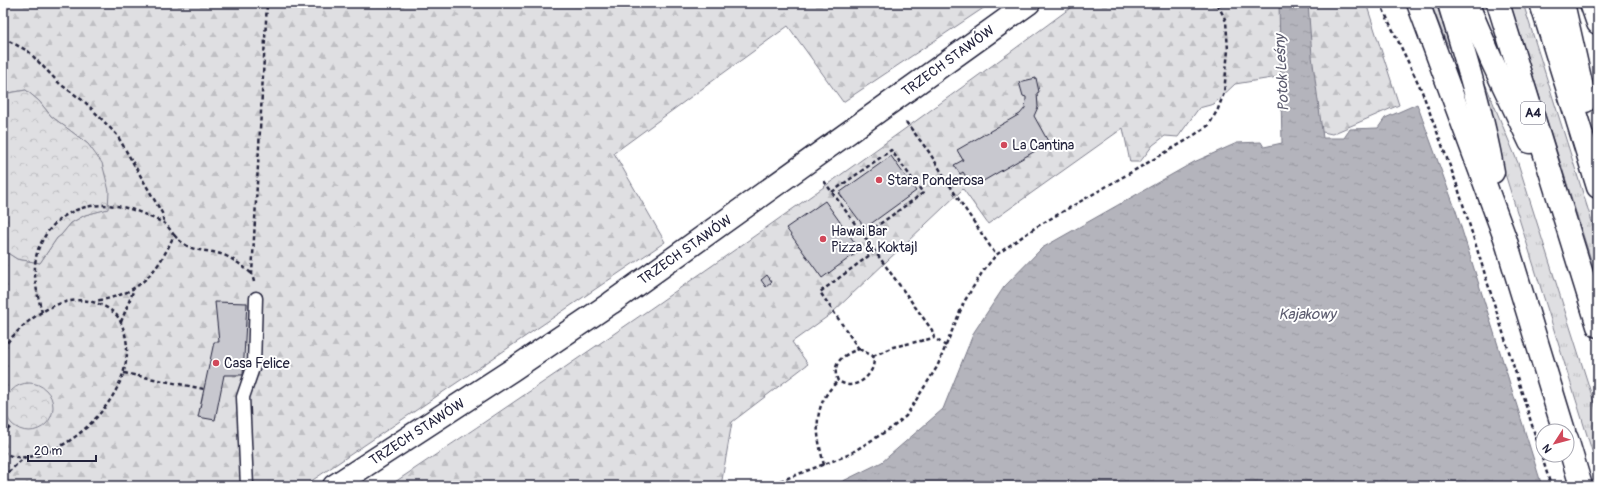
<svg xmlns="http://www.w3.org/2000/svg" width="1601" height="489" font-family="Pangolin,sans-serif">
  <defs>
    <pattern id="grass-tufts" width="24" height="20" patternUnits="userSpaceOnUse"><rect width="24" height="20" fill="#dfdfe2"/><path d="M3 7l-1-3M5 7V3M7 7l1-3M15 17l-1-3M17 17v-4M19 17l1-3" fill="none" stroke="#bfbfc3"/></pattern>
    <pattern id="forest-firs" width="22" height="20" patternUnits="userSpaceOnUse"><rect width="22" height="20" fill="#dfdfe2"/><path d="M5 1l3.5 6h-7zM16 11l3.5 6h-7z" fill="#bfbfc3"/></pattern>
    <pattern id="park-crowns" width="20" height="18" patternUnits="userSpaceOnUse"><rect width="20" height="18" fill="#dfdfe2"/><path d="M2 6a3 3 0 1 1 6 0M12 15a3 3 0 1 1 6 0" fill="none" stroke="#bfbfc3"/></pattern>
    <pattern id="water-ripples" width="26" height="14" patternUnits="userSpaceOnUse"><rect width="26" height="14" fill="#b4b4bc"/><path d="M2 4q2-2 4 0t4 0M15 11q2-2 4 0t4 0" fill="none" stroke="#9a9aa2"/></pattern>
  </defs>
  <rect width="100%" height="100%" fill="#fff"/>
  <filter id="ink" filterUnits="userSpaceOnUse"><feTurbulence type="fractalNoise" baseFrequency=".025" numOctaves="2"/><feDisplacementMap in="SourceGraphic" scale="8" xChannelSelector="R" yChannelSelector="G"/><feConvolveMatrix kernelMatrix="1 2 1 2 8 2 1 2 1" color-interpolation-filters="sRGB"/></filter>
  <g filter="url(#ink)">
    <!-- grass -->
    <g fill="url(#grass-tufts)" stroke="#80808e">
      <path d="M1431,3H1436L1450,47H1448Z"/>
      <path d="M1510,3H1523L1598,241V282Z"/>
      <path d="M1463,30L1518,163L1598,415V470L1479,91Z"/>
    </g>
    <!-- forest -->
    <g fill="url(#forest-firs)" stroke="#80808e">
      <path d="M3,3H991L843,102L788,26L614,153L665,242L304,486H3V250L17,259L40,263L57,238L61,235L71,223L85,215L107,209L88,144L51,116L39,101L26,90L3,94Z"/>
      <path d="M1077,3H1366L1399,105L1332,134L1313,130L1311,84L1278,77L1235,84L1214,104L1199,108L1178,137L1165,136L1153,145L1140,162H1130L1123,128L988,224L963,189L831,314L792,342L808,364L732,422L721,486H389C622,331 852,170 1077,3Z"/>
    </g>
    <!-- park -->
    <g fill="url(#park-crowns)" stroke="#80808e">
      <path d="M26,90L39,101L51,116L88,144L102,163L109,191L108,209L85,215L71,223L61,235L57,238L40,263L17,259L3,250V94Z"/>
      <circle cx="29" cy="407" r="24"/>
    </g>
    <!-- water -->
    <path fill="url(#water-ripples)" stroke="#7a7a88" d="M1279,3H1308L1312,56L1323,138H1344L1350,129L1378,128L1385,118L1417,104L1456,211L1542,486H833L882,462L943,409L974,332L1004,287L1042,248L1194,162L1237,143L1261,142L1264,147L1282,143Z"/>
    <!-- building -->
    <g fill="#c8c8cf" stroke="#22223b">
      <path d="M1036,78L1039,92L1037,93L1038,107L1034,116L1049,143L973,187L963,172L960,174L954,165L963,160L957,150L1020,114L1025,108L1026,99V97L1023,96L1019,82Z"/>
      <path d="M891,156L916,191L865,228L839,193Z"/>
      <path d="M825,201L860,250L822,278L786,228Z"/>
      <path d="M767,275L772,282L766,287L761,280Z"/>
      <path d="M215,302L247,303L243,375H224L215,420L198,417L214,342H219Z"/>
    </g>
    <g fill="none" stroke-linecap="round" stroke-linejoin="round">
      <defs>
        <path id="lane" d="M247,486L243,397L254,365L256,298"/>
        <path id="street" d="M334,486L512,370L611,303L1029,3"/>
        <g id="highway">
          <path d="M1418,3L1505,238L1564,431"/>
          <path d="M1449,3C1466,59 1483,115 1493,172"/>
          <path d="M1467,3L1491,59L1530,142"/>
          <path d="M1498,3L1598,326"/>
          <path d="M1541,3L1598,187"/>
          <path d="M1563,3L1585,101"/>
          <path d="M1591,3L1598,23"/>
          <path d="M1567,439L1581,486"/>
        </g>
      </defs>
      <!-- lane casing -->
      <use href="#lane" stroke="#22223b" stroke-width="15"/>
      <!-- street casing -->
      <use href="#street" stroke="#22223b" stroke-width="25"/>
      <!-- highway casing -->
      <use href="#highway" stroke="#22223b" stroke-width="25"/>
      <!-- path -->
      <g stroke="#22223b" stroke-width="2.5" stroke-dasharray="4 3" stroke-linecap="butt">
        <path d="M1380,3L1421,89L1457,185L1551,486"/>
        <path d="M3,38L28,51L60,84L85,102L117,135L162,213L164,223"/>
        <path d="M906,122L929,152L959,200L996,255"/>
        <path d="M824,181L932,330L934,338L946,346"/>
        <path d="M832,192L891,150L923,193L863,236"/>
        <path d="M174,235C193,256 205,247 226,256C236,261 244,267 252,274"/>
        <path d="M254,282L252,274L267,3"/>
        <path d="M42,312C36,291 30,263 41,243C62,200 112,197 150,217C155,219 160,221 164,223C168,226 171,231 174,235C157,274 138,295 95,301"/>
        <path d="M121,322L134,289"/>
        <path d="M3,348C24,320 64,288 101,305C109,308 118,314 121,323C143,370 100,424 61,446C45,455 19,463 3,452"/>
        <path d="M859,349L820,292L874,252"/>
        <path d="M859,349L873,356C877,369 864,384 850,385C846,385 842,383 838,381C830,363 844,354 859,349Z"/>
        <path d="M873,356L893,347L934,338"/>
        <path d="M124,373L204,389"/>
        <path d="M3,435L12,425"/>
        <path d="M824,465C816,433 811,406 838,381"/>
        <path d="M3,477L25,457"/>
        <path d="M767,486L848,455L893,427L906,416L937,367L964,302L983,271L996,255L1036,227L1187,140L1209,125L1218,109L1224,93L1228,50L1226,21L1217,3"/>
      </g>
      <!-- lane -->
      <use href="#lane" stroke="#fff" stroke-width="12"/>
      <!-- street -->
      <use href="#street" stroke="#fff" stroke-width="22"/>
      <!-- highway -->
      <use href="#highway" stroke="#fff" stroke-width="22"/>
    </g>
  </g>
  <!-- markers -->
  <g fill="#d1495b" stroke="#fff" stroke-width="1.5">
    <circle cx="1004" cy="145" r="4"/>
    <circle cx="879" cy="180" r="4"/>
    <circle cx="823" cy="239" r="4"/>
    <circle cx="216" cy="363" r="4"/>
  </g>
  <g text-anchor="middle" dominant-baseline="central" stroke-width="4" stroke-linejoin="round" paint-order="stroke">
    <!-- shield labels -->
    <rect fill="#fff" stroke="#646476" stroke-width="1" x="1521" y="102" width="24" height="22" rx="3"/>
    <g font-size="13" font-weight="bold" fill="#22223b">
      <text x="1533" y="113">A4</text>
    </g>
    <!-- street labels -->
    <g font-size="14" fill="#22223b" stroke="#fff">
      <text transform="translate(948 61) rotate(-36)">TRZECH STAWÓW</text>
      <text transform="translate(685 250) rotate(-35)">TRZECH STAWÓW</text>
      <text transform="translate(417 432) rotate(-33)">TRZECH STAWÓW</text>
    </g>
    <!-- poi labels -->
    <g font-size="14" fill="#22223b" stroke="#fff" text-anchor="start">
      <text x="1012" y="145">La Cantina</text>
      <text x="887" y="180">Stara Ponderosa</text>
      <text x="831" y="231">Hawai Bar<tspan x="831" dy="16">Pizza &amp; Koktajl</tspan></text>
      <text x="224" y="363">Casa Felice</text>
    </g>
    <!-- water labels -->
    <g font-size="15" font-style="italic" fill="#5c5c6f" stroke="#fff">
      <text transform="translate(1282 73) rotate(-93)">Potok Leśny</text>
      <text x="1307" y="314">Kajakowy</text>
    </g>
  </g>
  <!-- margin -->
  <rect width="1601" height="489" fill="none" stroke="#fff" stroke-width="16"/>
  <rect x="8" y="8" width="1585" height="473" fill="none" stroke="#22223b" stroke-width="1.5" filter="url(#ink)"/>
  <!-- north arrow -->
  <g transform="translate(1555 443) rotate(234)"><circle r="19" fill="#ffffff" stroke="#a7a7b1"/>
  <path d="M0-3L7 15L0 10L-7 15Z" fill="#d1495b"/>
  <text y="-6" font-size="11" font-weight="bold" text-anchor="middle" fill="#22223b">N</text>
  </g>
  <!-- scale -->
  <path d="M28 455v6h68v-6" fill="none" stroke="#22223b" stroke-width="2"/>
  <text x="34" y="455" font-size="12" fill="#22223b" stroke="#ffffff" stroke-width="3" paint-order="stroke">20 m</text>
</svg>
